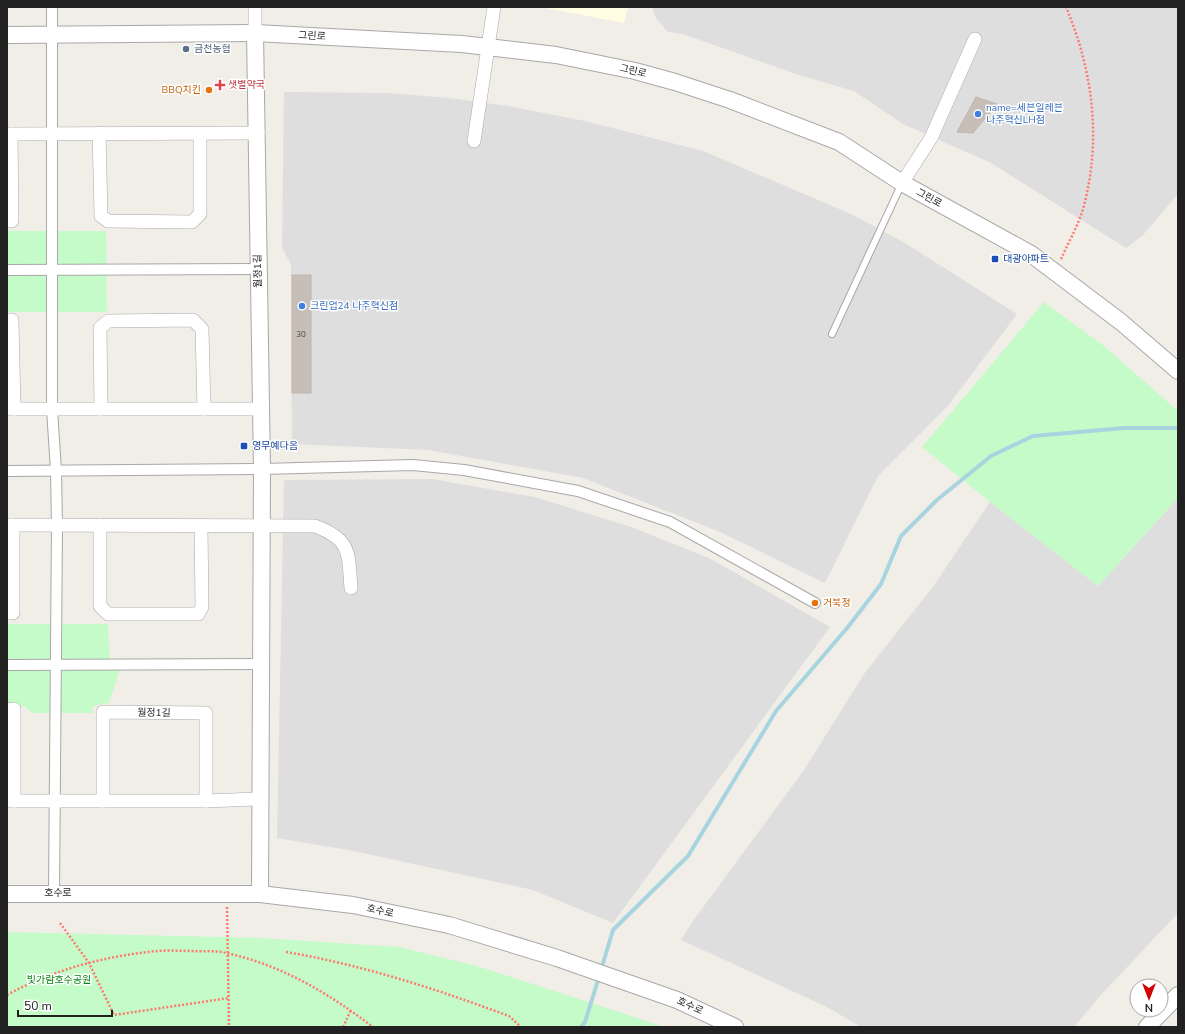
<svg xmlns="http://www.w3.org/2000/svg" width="1185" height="1034" font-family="'Nunito Sans','Noto Sans KR',sans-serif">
  <rect width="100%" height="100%" fill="#f1eee8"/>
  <!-- residential -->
  <g fill="#dfdede">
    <path d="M652,7H1178V194L1143,235L1126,248L991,163L903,124L854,91L799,75L683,34L668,32L656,18Z"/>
    <path d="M284,92L388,93L449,98L508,106L585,121L703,151L851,214L905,243L1017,314L947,407L878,476L825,583L720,532L583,478L428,450L292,444L291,265L282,247Z"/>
    <path d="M432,479L535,497L631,527L709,558L830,627L613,923L533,890L354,851L277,838L284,480Z"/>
    <path d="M1178,498V913L1099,997L1074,1027H861L825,1006L681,940L693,921L804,770L864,674L932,588L990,502L1098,586Z"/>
  </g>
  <!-- education -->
  <path fill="#fffee3" d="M541,7H628L624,23Z"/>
  <!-- park -->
  <g fill="#c5fac9">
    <path d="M7,231H106L107,312H7Z"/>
    <path d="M1044,302L1104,346L1178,411V498L1098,586L990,502L922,447Z"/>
    <path d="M7,624H108L110,669H120L109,703L97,705L92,708L93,713H33L24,706L7,705Z"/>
    <path d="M7,932L262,938L399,947L477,966L665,1027H7Z"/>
  </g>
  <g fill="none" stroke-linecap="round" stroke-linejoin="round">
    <!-- stream -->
    <g stroke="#a8d4df" stroke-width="4">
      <path d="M601,970L613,930L688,856L776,711L848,627L881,584L901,536L937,500L991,456L1033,436L1124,428H1178"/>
      <path d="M581,1027L585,1022L599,977"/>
    </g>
  </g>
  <!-- building -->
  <g fill="#c6beb7" stroke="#c3b4a9">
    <path d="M976,97L997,104L973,133L957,132Z"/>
    <rect x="292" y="275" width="19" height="118"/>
  </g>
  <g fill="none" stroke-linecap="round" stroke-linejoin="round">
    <defs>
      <path id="service" d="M832,334L902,183"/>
      <g id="pedestrian">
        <path d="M52,7V409L56,471L57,525L54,893"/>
        <path d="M7,270L258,269"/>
        <path d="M7,471L262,469L413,465L464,470L578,491L670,522L815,603"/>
        <path d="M7,665L261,664"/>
      </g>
      <g id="minor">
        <path d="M255,33V7"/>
        <path d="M99,133L101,216L108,221L192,222L200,214V133"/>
        <path d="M7,134L258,133"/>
        <path d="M474,141L494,7"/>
        <path d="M902,183L931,138L975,39"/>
        <path d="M7,221H12L11,134"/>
        <path d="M7,320H12L14,409"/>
        <path d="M7,409H261"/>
        <path d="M101,409L100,328L108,321L193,320L202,329L204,409"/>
        <path d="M7,525L315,526C352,540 348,553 351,588"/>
        <path d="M100,525V606L108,614H198L202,607L201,525"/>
        <path d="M7,613H13V525"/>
        <path d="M7,710L14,709V801"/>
        <path d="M7,801H206L259,799"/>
        <path d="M103,801V712L206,713V801"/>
      </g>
      <g id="tertiary">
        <path d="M255,33L262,469L260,894"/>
        <path d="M7,35L255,33L462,44L556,55L635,71L675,82L730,100L839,142L902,183L1031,254L1121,322L1178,371"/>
        <path d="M7,894H260L353,905L449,925L557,958L677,1000L735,1027"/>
        <path d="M1147,1027L1178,995"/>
      </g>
    </defs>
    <!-- service casing -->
    <use href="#service" stroke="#a8a8a8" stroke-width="8"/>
    <!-- pedestrian casing -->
    <use href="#pedestrian" stroke="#a8a8a8" stroke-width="12"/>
    <!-- minor casing -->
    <use href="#minor" stroke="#a8a8a8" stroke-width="14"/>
    <!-- tertiary casing -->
    <use href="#tertiary" stroke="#a8a8a8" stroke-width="18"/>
    <!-- path -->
    <g stroke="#fc7a6e" stroke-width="2.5" stroke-dasharray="2 2" stroke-linecap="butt">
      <path d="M1061,259C1068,243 1078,226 1083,209C1102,141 1093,71 1066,7"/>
      <path d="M227,907L229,1027"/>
      <path d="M60,923L89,963L114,1015L229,998"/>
      <path d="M286,952C363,965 436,989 509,1016L521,1027"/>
      <path d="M7,995C52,970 105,956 157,951C169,950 181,951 193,951C204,952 216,950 226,953C282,965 328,993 373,1027"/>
      <path d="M343,1027L351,1010"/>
    </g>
    <!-- service -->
    <use href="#service" stroke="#fff" stroke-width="6"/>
    <!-- pedestrian -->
    <use href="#pedestrian" stroke="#fff" stroke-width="10"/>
    <!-- minor -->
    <use href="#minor" stroke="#fff" stroke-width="13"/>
    <!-- tertiary -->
    <use href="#tertiary" stroke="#fff" stroke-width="16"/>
  </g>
  <!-- markers -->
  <circle fill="#5c6f8a" stroke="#fff" stroke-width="1.5" cx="186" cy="49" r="4"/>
  <path fill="#e0444e" stroke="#fff" stroke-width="1.5" d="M218 79h4v4h4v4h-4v4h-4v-4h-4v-4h4z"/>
  <g fill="#e8710a" stroke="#fff" stroke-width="1.5">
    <circle cx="209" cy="90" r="4"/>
    <circle cx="815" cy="603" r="4"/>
  </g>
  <g fill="#3f7fe0" stroke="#fff" stroke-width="1.5">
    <circle cx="978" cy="114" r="4"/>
    <circle cx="302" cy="306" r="4"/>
  </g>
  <g fill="#1a4fb4" stroke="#fff" stroke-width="1.5">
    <rect x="991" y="255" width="8" height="8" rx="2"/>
    <rect x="240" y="442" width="8" height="8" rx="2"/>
  </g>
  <g text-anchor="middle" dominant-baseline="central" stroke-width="3" stroke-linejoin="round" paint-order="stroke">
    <!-- number labels -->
    <g font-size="8" fill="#4a4846">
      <text x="301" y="334">30</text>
    </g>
    <!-- street labels -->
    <g font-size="10" fill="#212121" stroke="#fff">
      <text transform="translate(312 36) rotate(3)">그린로</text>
      <text transform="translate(633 71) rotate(13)">그린로</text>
      <text transform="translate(929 198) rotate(29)">그린로</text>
      <text transform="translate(258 271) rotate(-91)">월정1길</text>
      <text transform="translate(154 713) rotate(1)">월정1길</text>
      <text x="58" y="893">호수로</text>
      <text transform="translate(380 911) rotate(12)">호수로</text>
      <text transform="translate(690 1006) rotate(25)">호수로</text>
    </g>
    <!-- service labels -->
    <g font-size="10" fill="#4e5e75" stroke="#fff" text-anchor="start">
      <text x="194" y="49">금천농협</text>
    </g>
    <!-- health labels -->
    <g font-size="10" fill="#be3a42" stroke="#fff" text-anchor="start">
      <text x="228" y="85">샛별약국</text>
    </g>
    <!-- food labels -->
    <g font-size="10" fill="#c56008" stroke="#fff" text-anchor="end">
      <text x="201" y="90">BBQ치킨</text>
      <text x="823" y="603" text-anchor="start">거북정</text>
    </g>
    <!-- shop labels -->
    <g font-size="10" fill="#366cbe" stroke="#fff" text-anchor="start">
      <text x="986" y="108">name=세븐일레븐<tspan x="986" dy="12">나주혁신LH점</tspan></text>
      <text x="310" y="306">크린업24 나주혁신점</text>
    </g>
    <!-- transit labels -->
    <g font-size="10" fill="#164399" stroke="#fff" text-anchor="start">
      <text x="1003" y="259">대광아파트</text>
      <text x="252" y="446">영무예다음</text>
    </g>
    <!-- park labels -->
    <g font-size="10" fill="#0a8412" stroke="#fff">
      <text x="59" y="980">빛가람호수공원</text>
    </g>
  </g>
  <!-- border -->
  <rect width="1185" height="1034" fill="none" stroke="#212121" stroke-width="16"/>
  <!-- north arrow -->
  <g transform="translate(1149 998) rotate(180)"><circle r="19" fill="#ffffff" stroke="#a6a6a6"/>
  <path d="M0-3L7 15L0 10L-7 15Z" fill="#d20004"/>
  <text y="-6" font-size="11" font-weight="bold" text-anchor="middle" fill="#212121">N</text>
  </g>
  <!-- scale -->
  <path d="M18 1010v6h94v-6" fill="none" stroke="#212121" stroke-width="2"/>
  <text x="24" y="1010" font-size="12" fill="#212121" stroke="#ffffff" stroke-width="3" paint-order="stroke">50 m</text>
</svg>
